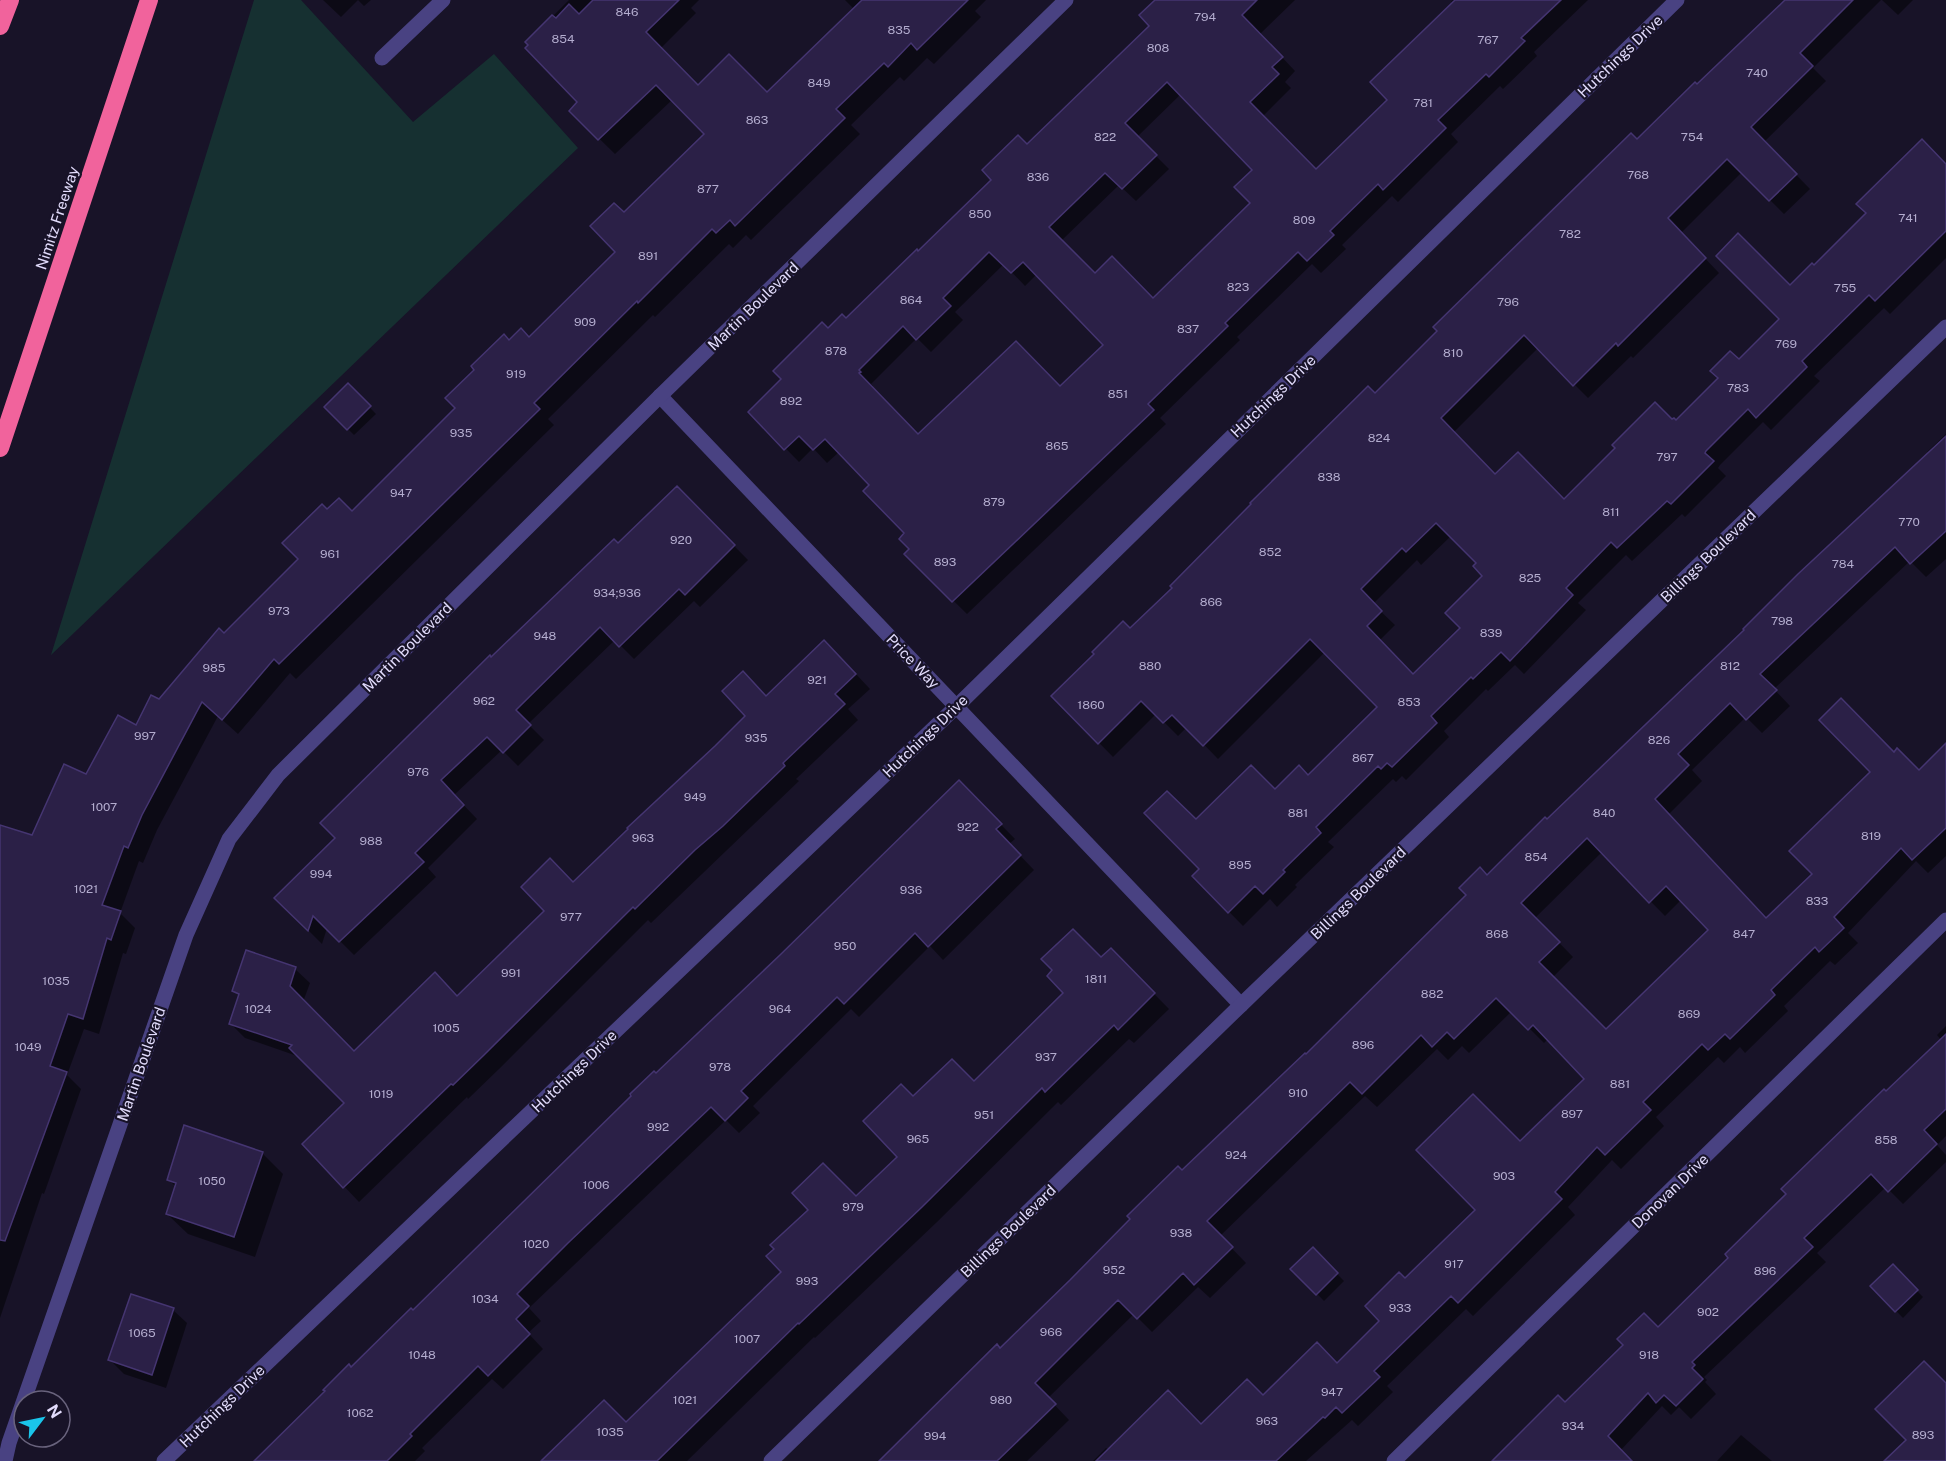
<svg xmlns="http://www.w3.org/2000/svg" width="1946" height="1461" font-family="'Public Sans',sans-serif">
  <rect width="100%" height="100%" fill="#181328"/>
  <!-- green -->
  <path fill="#163031" d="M254,0H301L413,122L494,54L578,148L51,655Z"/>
  <!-- shadow -->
  <g fill="#0007" fill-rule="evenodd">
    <path d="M323,0H371L364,6L358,0L341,17Z"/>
    <path d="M569,0H699L691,8L696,13L661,48L698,87L767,94L854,9L845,0H986L975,11L981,17L934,64L927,58L904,81L900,77L851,125L860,134L751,240L746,235L733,248L729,244L655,317L653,315L548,419L554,425L296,679L290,673L238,734L218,716L157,830L143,863L139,861L120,913L135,928L126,954L123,953L99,1034L84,1029L67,1075L81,1089L44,1194L42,1193L0,1318V826L33,836L87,776L300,559L327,511L352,513L457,408L509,342L529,339L617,252L624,214L706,134L672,100L615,154L571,111L579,102L527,42Z"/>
    <path d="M1161,0H1295L1260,34L1295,71L1285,82L1291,88L1263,116L1316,171L1389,100L1453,4L1451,2L1453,0H1588L1534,52L1537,56L1503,89L1500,86L1451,134L1458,142L1398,202L1392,196L1342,245L1346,249L1321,273L1312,264L1237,337L1240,340L1160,418L1166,424L967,614L906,554L911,549L906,533L871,486L839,452L827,463L813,448L799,462L750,412L918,253L1151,26ZM1181,94L1254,170L1252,203L1153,300L1095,275L1061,241L1119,185L1136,201L1169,169L1137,137ZM1004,264L1025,286L1037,274L1105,345L1060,388L918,436L871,388L873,386L871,384L917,338L931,352L963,320L955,312Z"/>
    <path d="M1786,0H1881L1813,68L1826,81L1764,142L1810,189L1784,214L1742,172L1681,233L1719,273L1633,358L1631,356L1588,398L1538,348L1453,433L1495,476L1564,501L1676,422L1782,320L1790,287L1946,163V258L1890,314L1884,308L1814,376L1820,381L1771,430L1763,422L1720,465L1718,468L1726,476L1685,517L1682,514L1632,561L1626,555L1578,603L1586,610L1524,674L1515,665L1488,691L1486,689L1444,731L1449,737L1406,780L1402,776L1396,782L1393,779L1328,842L1334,847L1295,885L1297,887L1277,907L1270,899L1243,926L1194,876L1201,869L1196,822L1308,777L1379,707L1325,652L1218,759L1187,727L1178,736L1156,714L1113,757L1053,696L1130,630L1637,141ZM1451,536L1478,563L1484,576L1462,628L1413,676L1379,641L1395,625L1373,604L1417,560L1421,565Z"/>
    <path d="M1882,0H1913L1898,15Z"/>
    <path d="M348,385L376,414L354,435L326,407Z"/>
    <path d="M1946,434V559L1926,577L1910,561L1774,689L1790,706L1762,733L1746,717L1692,770L1702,781L1668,815L1767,920L1814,874L1894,754L1919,772L1946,745V856L1928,873L1916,861L1848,933L1858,943L1835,965L1830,961L1784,1006L1788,1011L1745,1053L1740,1047L1724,1063L1718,1057L1656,1117L1664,1126L1621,1169L1612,1160L1568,1207L1575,1215L1473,1316L1466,1309L1387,1386L1393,1392L1358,1426L1352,1420L1306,1461H1093L1106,1448L1109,1450L1201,1426L1337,1364L1381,1321L1405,1280L1477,1210L1520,1143L1586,1079L1548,1039L1544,1043L1512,1011L1469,1053L1462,1046L1448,1060L1437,1049L1377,1107L1365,1096L1220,1236L1246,1263L1210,1298L1198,1287L1152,1332L1134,1314L1048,1398L1069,1420L1027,1461H882L1000,1350L1182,1172L1306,1056L1487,877L1929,454L1927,452ZM1602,852L1665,916L1681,900L1710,930L1606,1031L1552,978L1573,957L1535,918Z"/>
    <path d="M677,488L748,560L700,607L694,601L634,659L615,640L528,724L544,740L518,766L502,750L454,795L477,819L428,868L436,877L354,955L327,928L322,944L276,898L337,838L491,659L618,545Z"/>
    <path d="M839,656L870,689L848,709L858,720L796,779L799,781L651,923L648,920L499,1069L468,1099L467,1097L359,1202L304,1144L346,1103L300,1057L245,1038L231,1024L240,996L234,991L295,969L310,983L303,1002L354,1053L457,997L767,698Z"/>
    <path d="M959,782L1015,839L1009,844L1034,870L943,960L930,946L859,1017L851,1009L753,1106L760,1113L739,1133L726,1120L529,1308L541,1321L528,1333L543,1349L503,1389L492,1379L422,1448L425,1451L415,1461H255L413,1312Z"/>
    <path d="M1111,950L1169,1009L1134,1043L1129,1039L1061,1105L1058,1102L937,1222L815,1338L814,1337L687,1461H544L626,1424L900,1157L913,1098L974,1083Z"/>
    <path d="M1946,1026V1136L1937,1145L1946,1155V1162L1903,1204L1886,1187L1817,1253L1826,1262L1704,1377L1707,1380L1705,1382L1716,1394L1691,1419L1679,1407L1671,1415L1662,1406L1620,1451L1630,1461H1494L1658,1329L1730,1258L1886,1093L1942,1041L1937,1035Z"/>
    <path d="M262,1153L283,1174L255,1257L188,1234L167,1214L176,1187L168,1179Z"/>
    <path d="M1313,1249L1344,1281L1324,1301L1293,1269Z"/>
    <path d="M1893,1266L1923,1297L1903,1318L1872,1286Z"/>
    <path d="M173,1310L187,1323L166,1388L124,1374L110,1360Z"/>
    <path d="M1741,1435L1772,1461H1717Z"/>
  </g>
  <!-- building -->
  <g fill="#2b2047" stroke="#453571" stroke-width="1.5" fill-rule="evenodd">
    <path d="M593,0H679L646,32L698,85L729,54L767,92L862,0H968L917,50L911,43L888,67L884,63L836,109L845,118L735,226L730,220L716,233L712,229L638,303L637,301L534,403L540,409L279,664L274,659L222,720L202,702L142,815L128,848L124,846L102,905L121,911L111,940L107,938L83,1019L68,1014L50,1066L67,1072L5,1241L0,1240V825L32,835L64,764L86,774L118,715L136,725L151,695L159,699L219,628L224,633L298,559L282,543L322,504L327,509L339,498L352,511L455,408L445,398L474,370L471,366L504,334L509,340L521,328L529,337L615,252L590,226L614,203L624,212L704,134L656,85L598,140L569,111L577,102L525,48L528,45L525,42L552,15L556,18L569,4L579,14Z"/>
    <path d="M1155,0H1257L1242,15L1283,57L1272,67L1279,74L1250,102L1316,169L1387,100L1370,82L1455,0H1561L1521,38L1525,41L1489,77L1486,74L1438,120L1446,128L1383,190L1378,184L1330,231L1334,235L1307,261L1298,252L1225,323L1228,326L1148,404L1154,410L952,602L904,554L909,549L899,539L904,533L863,491L869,485L825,439L813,450L799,436L784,450L748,412L781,379L773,371L822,322L828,328L842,314L846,318L917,249L918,251L991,180L982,170L1018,135L1027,144L1149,26L1139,15ZM1167,82L1252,170L1234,187L1250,203L1153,298L1112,256L1095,273L1049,227L1105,173L1122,189L1157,155L1125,123ZM989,252L1011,273L1023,262L1103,345L1060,386L1016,341L918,434L859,373L861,372L859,370L903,326L916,340L951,306L943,298Z"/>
    <path d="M1785,0H1853L1800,53L1813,66L1751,127L1797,174L1769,201L1727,159L1668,218L1706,258L1618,346L1616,343L1573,386L1524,335L1441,418L1495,474L1518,452L1564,499L1615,448L1612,445L1655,402L1672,419L1674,418L1676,420L1718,378L1710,371L1730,351L1739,359L1779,319L1716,256L1738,233L1790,285L1812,263L1814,265L1866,213L1856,204L1922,139L1946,164V231L1875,301L1869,295L1802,361L1807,367L1756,418L1748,409L1706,451L1705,453L1714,461L1671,504L1667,501L1617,548L1611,542L1566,588L1573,595L1510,661L1501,652L1473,679L1471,677L1431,716L1437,723L1392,767L1387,763L1381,769L1378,766L1316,827L1321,833L1283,870L1285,872L1263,894L1255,886L1228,913L1192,876L1199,869L1144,813L1167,791L1196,819L1251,765L1275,789L1299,765L1308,775L1377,707L1310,639L1203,746L1172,715L1163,723L1141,701L1098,744L1051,696L1094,654L1092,652L1123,621L1130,628L1172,588L1170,586L1251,504L1250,503L1368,386L1375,393L1437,331L1433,327L1631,133L1637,139L1695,82L1697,84ZM1436,523L1476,563L1473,566L1482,576L1445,613L1460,628L1413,674L1367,626L1382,611L1361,589L1402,548L1406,552Z"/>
    <path d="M348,383L371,406L347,430L324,407Z"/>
    <path d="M1946,436V531L1910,564L1895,547L1760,674L1777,690L1746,720L1730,703L1678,754L1689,765L1655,799L1766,918L1812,874L1789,851L1870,772L1819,720L1841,698L1894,752L1897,748L1919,770L1946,743V828L1912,860L1901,848L1834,917L1844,928L1819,952L1815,947L1771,990L1775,995L1730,1039L1725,1034L1708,1050L1702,1044L1643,1102L1651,1110L1605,1155L1597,1147L1555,1192L1562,1199L1458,1303L1451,1296L1374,1371L1380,1377L1342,1413L1336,1407L1325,1418L1323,1417L1276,1461H1096L1168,1390L1201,1424L1247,1379L1263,1395L1317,1342L1337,1363L1379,1321L1365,1306L1399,1272L1405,1278L1475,1210L1416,1150L1473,1094L1520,1141L1584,1079L1533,1025L1528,1030L1496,998L1454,1039L1447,1032L1432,1047L1421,1035L1362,1094L1350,1082L1207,1221L1233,1247L1194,1285L1183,1273L1137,1319L1118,1300L1035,1383L1056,1404L997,1461H879L997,1344L1000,1348L1070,1280L1130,1219L1127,1216L1178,1166L1182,1170L1305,1053L1306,1054L1466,895L1459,888L1480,867L1487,875L1545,817L1547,819L1744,630L1743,629L1798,574ZM1587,838L1649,903L1666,886L1708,930L1606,1029L1539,962L1560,942L1521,903Z"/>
    <path d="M677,486L735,545L685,595L679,589L619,647L600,627L516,710L531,725L503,753L487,737L441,780L464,805L415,853L424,862L339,942L313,916L308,931L274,898L335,838L320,823L490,655L491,657L614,539L618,543Z"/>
    <path d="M824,640L856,674L835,694L845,704L783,763L785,766L723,826L695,850L635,909L633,907L484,1055L453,1085L451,1084L343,1188L302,1144L344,1103L289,1048L292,1045L229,1024L239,994L232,991L246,950L296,967L290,986L354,1051L435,972L457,996L544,911L521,887L550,858L573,882L628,829L627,828L715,746L745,716L722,691L743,671L766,696Z"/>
    <path d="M959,780L1002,824L996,829L1021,855L928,947L915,933L844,1004L837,997L741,1091L748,1098L725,1121L711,1107L568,1243L517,1294L529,1306L516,1319L530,1334L488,1376L478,1366L410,1434L412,1436L387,1461H254L325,1391L323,1390L349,1364L351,1367L411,1308L413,1310L631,1096L630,1094L654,1071L656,1073L780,955Z"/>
    <path d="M1073,929L1101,957L1111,948L1155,993L1118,1030L1114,1025L1045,1092L1042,1088L922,1207L799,1324L798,1323L657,1461H541L604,1400L626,1422L781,1272L766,1256L774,1249L770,1245L808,1210L792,1193L823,1163L856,1196L897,1157L863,1121L901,1084L913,1096L952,1059L974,1081L1063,993L1047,976L1052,970L1041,959Z"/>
    <path d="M1946,1034V1109L1924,1130L1937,1144L1888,1192L1871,1174L1804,1238L1813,1247L1692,1362L1695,1365L1692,1368L1703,1379L1676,1406L1664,1395L1656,1403L1648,1393L1608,1436L1632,1461H1492L1558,1395L1565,1402L1623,1345L1617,1339L1644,1313L1658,1327L1728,1258L1725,1254L1786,1194L1781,1189L1884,1089L1886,1091Z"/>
    <path d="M184,1125L263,1152L234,1237L166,1214L176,1183L167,1180Z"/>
    <path d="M1313,1247L1338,1273L1316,1295L1290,1269Z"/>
    <path d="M1893,1264L1918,1290L1895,1312L1870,1286Z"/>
    <path d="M131,1294L174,1308L152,1375L108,1360Z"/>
    <path d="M1924,1361L1946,1383V1461H1884L1906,1440L1875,1409Z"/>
  </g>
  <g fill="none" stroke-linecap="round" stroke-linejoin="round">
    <!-- minor -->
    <g stroke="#494282" stroke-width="15">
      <path d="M382,58L443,0"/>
      <path d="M660,396L1241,1005"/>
      <path d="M5,1461L9,1443L186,935L229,839L278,775L660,396L1066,0"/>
      <path d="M164,1461L956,707L1677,0"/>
      <path d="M771,1461L1241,1005L1946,327"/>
      <path d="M1394,1461L1946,920"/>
    </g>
    <!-- motorway -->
    <g stroke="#f1639c" stroke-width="18">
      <path d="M0,26L10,0"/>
      <path d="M0,448L149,0"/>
    </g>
  </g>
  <g text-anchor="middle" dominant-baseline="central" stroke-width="4.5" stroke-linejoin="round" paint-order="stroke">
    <!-- number labels -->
    <g font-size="12" fill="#b4adcf">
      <text x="627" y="12">846</text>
      <text x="1205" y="17">794</text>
      <text x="899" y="30">835</text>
      <text x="563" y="39">854</text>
      <text x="1488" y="40">767</text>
      <text x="1158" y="48">808</text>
      <text x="1757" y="73">740</text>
      <text x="819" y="83">849</text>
      <text x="1423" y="103">781</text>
      <text x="757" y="120">863</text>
      <text x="1105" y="137">822</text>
      <text x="1692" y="137">754</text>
      <text x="1638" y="175">768</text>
      <text x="1038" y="177">836</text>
      <text x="708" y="189">877</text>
      <text x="980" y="214">850</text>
      <text x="1908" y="218">741</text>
      <text x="1304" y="220">809</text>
      <text x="1570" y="234">782</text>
      <text x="648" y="256">891</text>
      <text x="1238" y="287">823</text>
      <text x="1845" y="288">755</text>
      <text x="911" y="300">864</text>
      <text x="1508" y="302">796</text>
      <text x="585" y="322">909</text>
      <text x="1188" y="329">837</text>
      <text x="1786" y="344">769</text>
      <text x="836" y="351">878</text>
      <text x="1453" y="353">810</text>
      <text x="516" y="374">919</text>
      <text x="1738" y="388">783</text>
      <text x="1118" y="394">851</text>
      <text x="791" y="401">892</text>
      <text x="461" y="433">935</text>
      <text x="1379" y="438">824</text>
      <text x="1057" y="446">865</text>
      <text x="1667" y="457">797</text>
      <text x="1329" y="477">838</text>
      <text x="401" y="493">947</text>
      <text x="994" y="502">879</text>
      <text x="1611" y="512">811</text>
      <text x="1909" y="522">770</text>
      <text x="681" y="540">920</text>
      <text x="1270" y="552">852</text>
      <text x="330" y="554">961</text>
      <text x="945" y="562">893</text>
      <text x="1843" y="564">784</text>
      <text x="1530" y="578">825</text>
      <text x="617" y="593">934;936</text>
      <text x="1211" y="602">866</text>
      <text x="279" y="611">973</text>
      <text x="1782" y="621">798</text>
      <text x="1491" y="633">839</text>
      <text x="545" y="636">948</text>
      <text x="1150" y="666">880</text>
      <text x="1730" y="666">812</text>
      <text x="214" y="668">985</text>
      <text x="817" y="680">921</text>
      <text x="484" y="701">962</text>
      <text x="1409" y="702">853</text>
      <text x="1091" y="705">1860</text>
      <text x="145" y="736">997</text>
      <text x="756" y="738">935</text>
      <text x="1659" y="740">826</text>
      <text x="1363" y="758">867</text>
      <text x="418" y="772">976</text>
      <text x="695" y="797">949</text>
      <text x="104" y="807">1007</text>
      <text x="1298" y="813">881</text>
      <text x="1604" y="813">840</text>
      <text x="968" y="827">922</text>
      <text x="1871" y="836">819</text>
      <text x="643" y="838">963</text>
      <text x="371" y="841">988</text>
      <text x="1536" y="857">854</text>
      <text x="1240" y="865">895</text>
      <text x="321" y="874">994</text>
      <text x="86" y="889">1021</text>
      <text x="911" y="890">936</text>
      <text x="1817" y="901">833</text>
      <text x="571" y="917">977</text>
      <text x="1497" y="934">868</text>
      <text x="1744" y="934">847</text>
      <text x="845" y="946">950</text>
      <text x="511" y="973">991</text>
      <text x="1096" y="979">1811</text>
      <text x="56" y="981">1035</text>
      <text x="1432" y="994">882</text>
      <text x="258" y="1009">1024</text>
      <text x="780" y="1009">964</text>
      <text x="1689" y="1014">869</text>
      <text x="446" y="1028">1005</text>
      <text x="1363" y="1045">896</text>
      <text x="28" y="1047">1049</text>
      <text x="1046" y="1057">937</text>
      <text x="720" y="1067">978</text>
      <text x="1620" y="1084">881</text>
      <text x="1298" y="1093">910</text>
      <text x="381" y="1094">1019</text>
      <text x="1572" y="1114">897</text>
      <text x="984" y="1115">951</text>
      <text x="658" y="1127">992</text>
      <text x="918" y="1139">965</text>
      <text x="1886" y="1140">858</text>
      <text x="1236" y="1155">924</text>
      <text x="1504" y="1176">903</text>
      <text x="212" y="1181">1050</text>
      <text x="596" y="1185">1006</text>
      <text x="853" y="1207">979</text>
      <text x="1181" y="1233">938</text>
      <text x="536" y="1244">1020</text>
      <text x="1454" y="1264">917</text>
      <text x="1114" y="1270">952</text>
      <text x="1765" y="1271">896</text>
      <text x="807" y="1281">993</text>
      <text x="485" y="1299">1034</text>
      <text x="1400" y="1308">933</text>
      <text x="1708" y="1312">902</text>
      <text x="1051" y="1332">966</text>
      <text x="142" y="1333">1065</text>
      <text x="747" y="1339">1007</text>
      <text x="422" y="1355">1048</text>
      <text x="1649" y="1355">918</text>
      <text x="1332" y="1392">947</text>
      <text x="685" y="1400">1021</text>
      <text x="1001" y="1400">980</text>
      <text x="360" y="1413">1062</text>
      <text x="1267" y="1421">963</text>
      <text x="1573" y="1426">934</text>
      <text x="610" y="1432">1035</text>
      <text x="1923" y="1435">893</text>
      <text x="935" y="1436">994</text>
    </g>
    <!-- street labels -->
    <g font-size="15" fill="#e2dcfc" stroke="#181328">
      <text transform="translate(1620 56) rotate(-44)">Hutchings Drive</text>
      <text transform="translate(57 218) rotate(-72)">Nimitz Freeway</text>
      <text transform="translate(753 306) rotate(-44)">Martin Boulevard</text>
      <text transform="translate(1273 396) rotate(-44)">Hutchings Drive</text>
      <text transform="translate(1708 556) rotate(-44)">Billings Boulevard</text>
      <text transform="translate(407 647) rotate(-45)">Martin Boulevard</text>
      <text transform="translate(913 661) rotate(46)">Price Way</text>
      <text transform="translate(925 736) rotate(-44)">Hutchings Drive</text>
      <text transform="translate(1358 893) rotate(-44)">Billings Boulevard</text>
      <text transform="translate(141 1064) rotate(-71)">Martin Boulevard</text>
      <text transform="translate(574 1071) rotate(-44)">Hutchings Drive</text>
      <text transform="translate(1670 1191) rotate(-44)">Donovan Drive</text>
      <text transform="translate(1008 1231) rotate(-44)">Billings Boulevard</text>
      <text transform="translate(222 1406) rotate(-44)">Hutchings Drive</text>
    </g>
  </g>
  <!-- north arrow -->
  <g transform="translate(42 1419) rotate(58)"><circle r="28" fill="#181328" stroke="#69637d" stroke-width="1.5"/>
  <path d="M0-4.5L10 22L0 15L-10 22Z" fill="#1ac5ea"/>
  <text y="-9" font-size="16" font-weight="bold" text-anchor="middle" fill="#e2dcfc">N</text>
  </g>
</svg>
